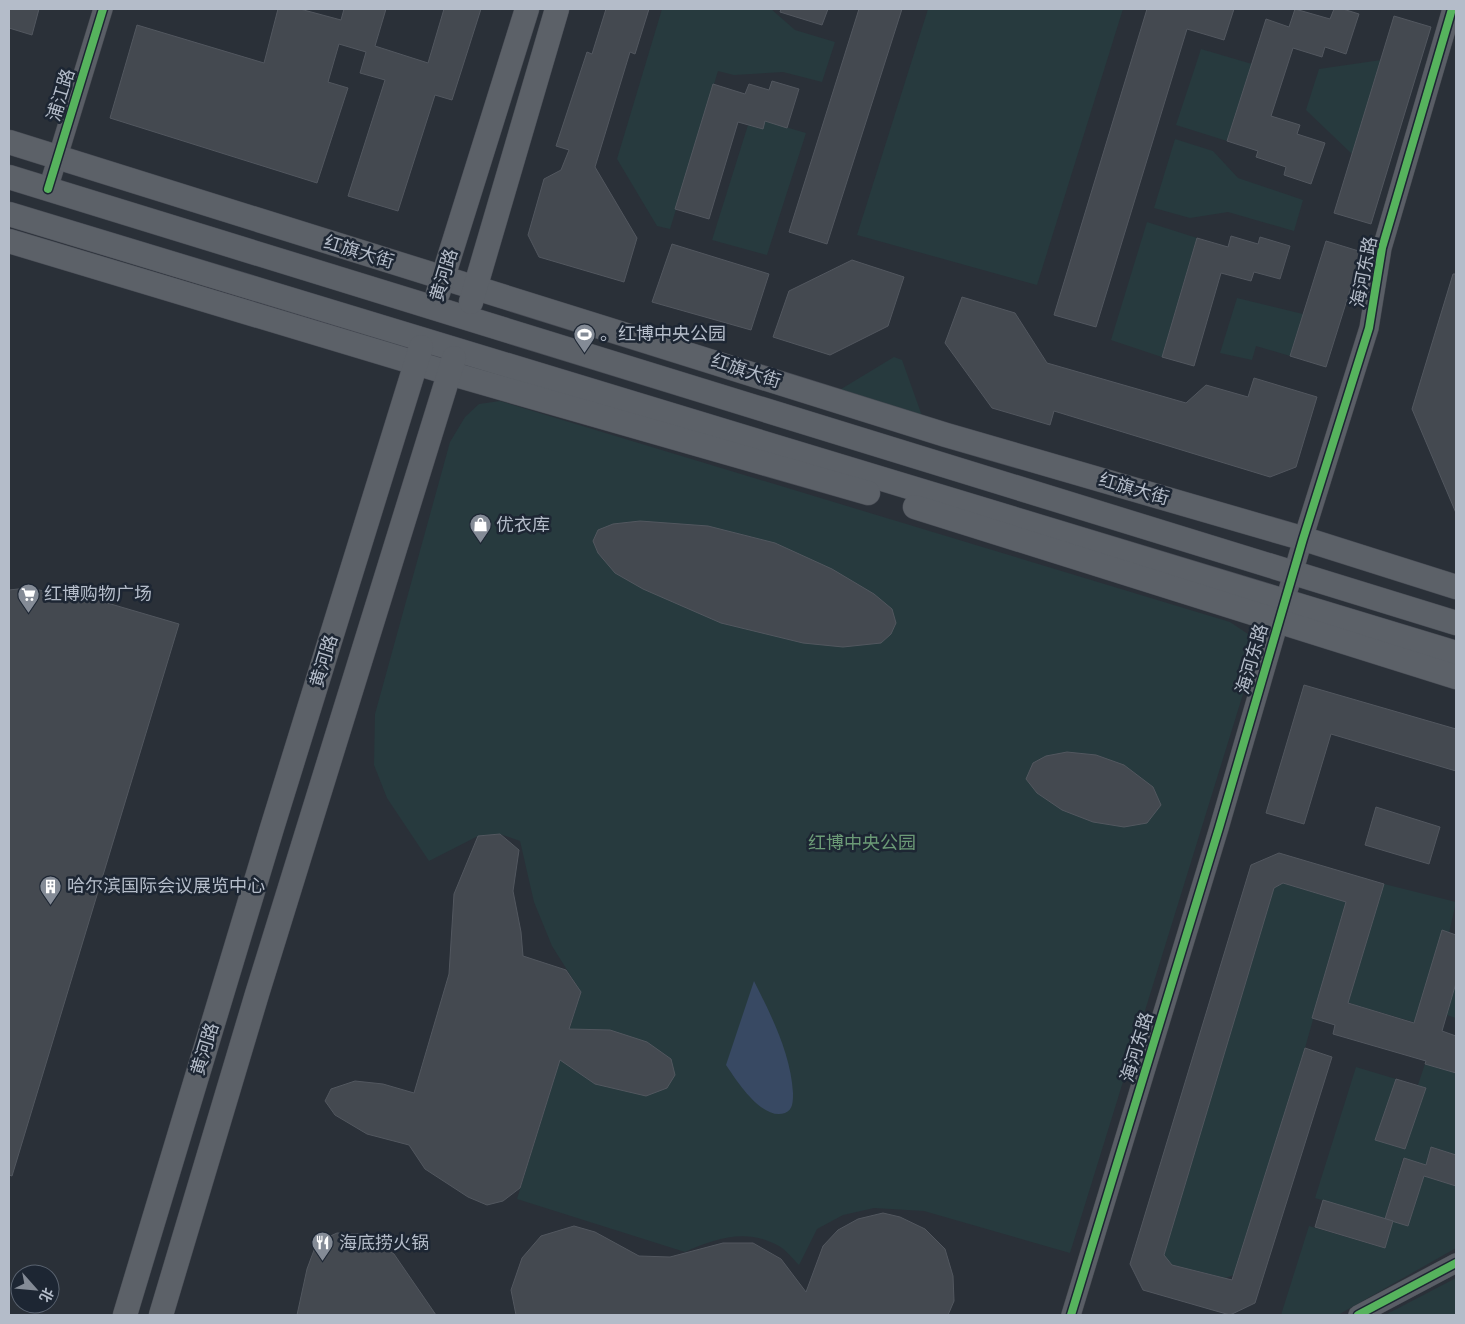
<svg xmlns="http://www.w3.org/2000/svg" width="1465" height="1324" font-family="Jost,'Noto Sans SC',sans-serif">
  <rect width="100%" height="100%" fill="#2a3038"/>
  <!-- green -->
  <g fill="#273a3e">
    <path d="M662,9H771L795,30L835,42L822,82L783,72L734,75L718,71L670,229L657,226L617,159Z"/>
    <path d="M928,9H1123L1037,285L857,235Z"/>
    <path d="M1201,49L1252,64L1227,141L1176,125Z"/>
    <path d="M1381,60L1352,154L1306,110L1319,69Z"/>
    <path d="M765,121L806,133L767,255L712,240L748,125L762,129Z"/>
    <path d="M1175,139L1213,151L1238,178L1303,200L1294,231L1228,212L1190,218L1154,208Z"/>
    <path d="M1147,222L1197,238L1162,357L1111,340Z"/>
    <path d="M1237,298L1303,314L1290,356L1256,346L1252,360L1220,353Z"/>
    <path d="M894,357L902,360L927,430L828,397Z"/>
    <path d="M500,401L1230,622L1248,634L1256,652L1070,1253L924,1211L874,1208L843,1215L817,1229L799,1265C793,1259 786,1250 779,1246C747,1228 716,1238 685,1252L517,1199L581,992L552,946L534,902L520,841L500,834L478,836L429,861L387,798L374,765L375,714L450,442L465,417L479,404Z"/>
    <path d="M1283,883L1346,902L1305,1048L1234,1275L1225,1278L1172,1265L1164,1255L1274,888Z"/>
    <path d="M1384,884L1456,902L1449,933L1443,931L1417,1023L1348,1003Z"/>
    <path d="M1456,983V1018L1447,1015Z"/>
    <path d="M1425,1064L1456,1073V1155L1432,1147L1426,1165L1403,1158L1385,1219L1315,1198L1356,1067L1396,1079L1375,1140L1405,1149L1426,1088L1418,1085Z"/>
    <path d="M1424,1176L1456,1186V1248L1338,1315H1281L1309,1226L1384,1248L1393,1221L1408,1226Z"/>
    <path d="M1456,1278V1315H1385Z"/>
  </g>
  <!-- water -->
  <path fill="#384963" d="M754,981C771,1015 791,1054 793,1093C793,1101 793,1110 785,1113C762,1121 737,1081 726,1065Z"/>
  <!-- building -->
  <g fill="#444950" stroke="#52575f">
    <path d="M9,9H39L32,35L9,28Z"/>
    <path d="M278,9H300L341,20L344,9H386L375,46L428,63L444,9H481L452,100L435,95L398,211L348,196L385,80L360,73L366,52L339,44L328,82L348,88L317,183L110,118L137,25L264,63Z"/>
    <path d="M606,9H649L635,54L630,52L595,167L637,238L624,282L539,257L528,235L544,179L561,170L569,150L556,146L587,52L592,54Z"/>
    <path d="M781,9H828L822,25L780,12Z"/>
    <path d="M859,9H902L827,244L789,232Z"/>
    <path d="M1147,9H1234L1224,40L1187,29L1096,327L1054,315Z"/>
    <path d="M1295,9L1330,19L1334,9H1343L1359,14L1346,54L1325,47L1322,57L1293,48L1271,116L1300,125L1297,134L1325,143L1311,184L1284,175L1286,167L1256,157L1258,151L1227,141L1266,19L1289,27Z"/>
    <path d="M1394,16L1431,27L1371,224L1334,213Z"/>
    <path d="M772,81L799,89L787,128L765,121L763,129L738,122L709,219L675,209L713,84L745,94L749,84L769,90Z"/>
    <path d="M1231,236L1258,244L1260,237L1290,246L1280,279L1254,272L1251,281L1221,273L1194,366L1162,357L1197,238L1228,247Z"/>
    <path d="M1326,241L1362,252L1326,367L1290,356Z"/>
    <path d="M672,244L769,274L751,330L652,302Z"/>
    <path d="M852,260L904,277L888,326L830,355L773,337L789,291Z"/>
    <path d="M1453,274H1456V513L1412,409Z"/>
    <path d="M962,297L1015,313L1047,363L1186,403L1206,385L1248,397L1254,378L1317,397L1296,467L1270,477L1054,411L1050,425L992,408L945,343Z"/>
    <path d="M640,521L708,526L775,543L832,569L874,594L892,609L896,623L891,634L881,643L843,647L803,643L721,623L643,589L615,573L598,553L593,541L598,530L613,524Z"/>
    <path d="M28,588L104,602L179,624L12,1176L9,1175V590Z"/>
    <path d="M1304,685L1456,729V771L1331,734L1304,824L1266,813Z"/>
    <path d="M1067,752L1096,755L1124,765L1153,787L1161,805L1147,823L1124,827L1093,822L1062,810L1037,793L1026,779L1033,763L1046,756Z"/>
    <path d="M1376,807L1440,827L1429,864L1365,845Z"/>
    <path d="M500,834L519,850L513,891L521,932L523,956L566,970L581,992L569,1029L610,1030L647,1042L671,1059L675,1075L667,1088L646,1096L595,1084L560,1060L520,1188L503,1201L487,1205L468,1197L425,1169L409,1145L367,1134L335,1115L325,1101L331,1089L355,1081L383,1084L414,1093L449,974L454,894L478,836Z"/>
    <path d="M1279,853L1384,884L1348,1003L1414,1023L1442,930L1456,935V983L1442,1031L1456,1036V1073L1425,1064L1426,1061L1333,1034L1335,1025L1312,1018L1346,902L1283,883L1274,888L1164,1255L1172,1265L1232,1280L1305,1048L1332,1057L1255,1303L1230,1315L1143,1290L1130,1264L1251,865Z"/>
    <path d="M1396,1079L1426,1088L1405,1149L1375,1140Z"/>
    <path d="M1431,1147L1456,1155V1186L1424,1176L1408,1226L1385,1219L1404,1158L1426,1165Z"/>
    <path d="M1323,1200L1393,1221L1385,1248L1315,1227Z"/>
    <path d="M883,1213L900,1217L925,1229L945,1249L953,1276L954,1301L948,1315H516L511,1290L522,1258L541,1236L574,1226L595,1232L639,1256L670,1257L723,1243H753L781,1259L806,1292L823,1246L838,1230L858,1219Z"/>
    <path d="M337,1233L363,1234L394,1254L436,1315H297L307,1269L317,1242Z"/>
  </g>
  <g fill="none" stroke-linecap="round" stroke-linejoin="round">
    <defs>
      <g id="minor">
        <path d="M48,189L103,9"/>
        <path d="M1071,1315L1219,828L1303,539L1369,328L1382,248L1452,9"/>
        <path d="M1358,1315L1456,1263"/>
      </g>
      <g id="major">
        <path d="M9,142L946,435L1298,537L1456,587"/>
        <path d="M9,177L1456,623"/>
        <path d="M9,214L1456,653"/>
        <path d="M9,241L449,373L868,493"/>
        <path d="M438,293L527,9"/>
        <path d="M471,302L557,9"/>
        <path d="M915,507L1456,677"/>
        <path d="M125,1315L272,828L421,347"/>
        <path d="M161,1315L257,994L454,358"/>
      </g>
    </defs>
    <!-- minor casing -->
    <use href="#minor" stroke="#484c53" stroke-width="20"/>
    <!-- major casing -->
    <use href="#major" stroke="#484c55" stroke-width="25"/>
    <!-- minor -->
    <use href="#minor" stroke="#5a5e66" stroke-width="19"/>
    <!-- major -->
    <use href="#major" stroke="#5c6168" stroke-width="24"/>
    <defs>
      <g id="cycleway">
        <path d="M48,189L103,9"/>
        <path d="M1071,1315L1219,828L1303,539L1369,328L1382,248L1452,9"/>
        <path d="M1358,1315L1456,1263"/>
      </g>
    </defs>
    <!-- cycleway casing -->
    <use href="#cycleway" stroke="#1d2633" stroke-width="11"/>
    <!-- cycleway -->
    <use href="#cycleway" stroke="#56b35d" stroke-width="8"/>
  </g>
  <!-- icons -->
  <defs>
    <symbol id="stadium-pin" viewBox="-11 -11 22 30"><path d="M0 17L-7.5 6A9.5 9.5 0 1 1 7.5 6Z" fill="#848b96" stroke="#1d2633"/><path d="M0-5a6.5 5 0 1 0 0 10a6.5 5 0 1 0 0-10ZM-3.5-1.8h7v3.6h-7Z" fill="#fff"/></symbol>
    <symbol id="shop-pin" viewBox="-11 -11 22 30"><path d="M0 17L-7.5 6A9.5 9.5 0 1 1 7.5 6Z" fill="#848b96" stroke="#1d2633"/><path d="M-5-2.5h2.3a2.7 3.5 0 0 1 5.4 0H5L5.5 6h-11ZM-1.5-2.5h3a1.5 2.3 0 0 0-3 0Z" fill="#fff"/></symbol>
    <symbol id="supermarket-pin" viewBox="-11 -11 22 30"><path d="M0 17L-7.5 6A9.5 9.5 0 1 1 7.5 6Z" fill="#848b96" stroke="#1d2633"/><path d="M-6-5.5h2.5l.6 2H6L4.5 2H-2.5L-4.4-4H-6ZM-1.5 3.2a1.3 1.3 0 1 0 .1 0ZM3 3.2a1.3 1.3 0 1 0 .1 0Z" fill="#fff"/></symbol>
    <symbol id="building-pin" viewBox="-11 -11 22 30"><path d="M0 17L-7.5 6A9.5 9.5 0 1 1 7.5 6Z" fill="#848b96" stroke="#1d2633"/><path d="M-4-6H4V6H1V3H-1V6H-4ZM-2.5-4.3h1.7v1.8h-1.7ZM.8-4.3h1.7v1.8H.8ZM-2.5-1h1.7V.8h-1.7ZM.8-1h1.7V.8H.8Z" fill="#fff"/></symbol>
    <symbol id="restaurant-pin" viewBox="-11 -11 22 30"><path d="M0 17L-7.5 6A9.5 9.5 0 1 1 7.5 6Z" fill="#848b96" stroke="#1d2633"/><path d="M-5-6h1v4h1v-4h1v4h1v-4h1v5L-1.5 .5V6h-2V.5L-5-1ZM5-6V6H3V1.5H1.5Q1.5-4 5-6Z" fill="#fff"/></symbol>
  </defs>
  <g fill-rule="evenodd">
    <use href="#stadium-pin" x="572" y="322" width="25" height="34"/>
    <use href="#shop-pin" x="468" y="512" width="25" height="34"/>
    <use href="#supermarket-pin" x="16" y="582" width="25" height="34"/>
    <use href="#building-pin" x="38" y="874" width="25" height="34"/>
    <use href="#restaurant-pin" x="310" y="1230" width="25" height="34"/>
  </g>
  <g text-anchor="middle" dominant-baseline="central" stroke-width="5" stroke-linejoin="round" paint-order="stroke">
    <!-- street labels -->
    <g font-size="18" fill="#b4bcc9" stroke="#1d2633">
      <text transform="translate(61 95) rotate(-73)">浦江路</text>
      <text transform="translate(359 252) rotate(17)">红旗大街</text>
      <text transform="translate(1364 272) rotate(-79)">海河东路</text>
      <text transform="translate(444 275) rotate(-73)">黄河路</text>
      <text transform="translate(746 371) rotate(18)">红旗大街</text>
      <text transform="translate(1134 489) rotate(16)">红旗大街</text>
      <text transform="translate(1252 659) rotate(-74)">海河东路</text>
      <text transform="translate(324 661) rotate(-73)">黄河路</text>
      <text transform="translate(1137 1047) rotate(-73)">海河东路</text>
      <text transform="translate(205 1049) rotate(-73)">黄河路</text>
    </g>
    <!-- poi labels -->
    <g font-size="18" fill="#b4bcc9" stroke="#1d2633" text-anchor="start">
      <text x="600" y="334">。红博中央公园</text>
      <text x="496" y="525">优衣库</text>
      <text x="44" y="594">红博购物广场</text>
      <text x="67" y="886">哈尔滨国际会议展览中心</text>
      <text x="339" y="1243">海底捞火锅</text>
    </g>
    <!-- park labels -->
    <g font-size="18" fill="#6b9a76" stroke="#1d2633">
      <text x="862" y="843">红博中央公园</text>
    </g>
  </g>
  <!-- border -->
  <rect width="1465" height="1324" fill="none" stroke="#b4bcc9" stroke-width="20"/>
  <!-- north arrow -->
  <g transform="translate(35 1289) rotate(117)"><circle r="24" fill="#1d2633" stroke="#59626f"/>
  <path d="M0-4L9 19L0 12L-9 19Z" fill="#848b96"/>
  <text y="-8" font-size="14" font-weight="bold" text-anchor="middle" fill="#b4bcc9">北</text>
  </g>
</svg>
